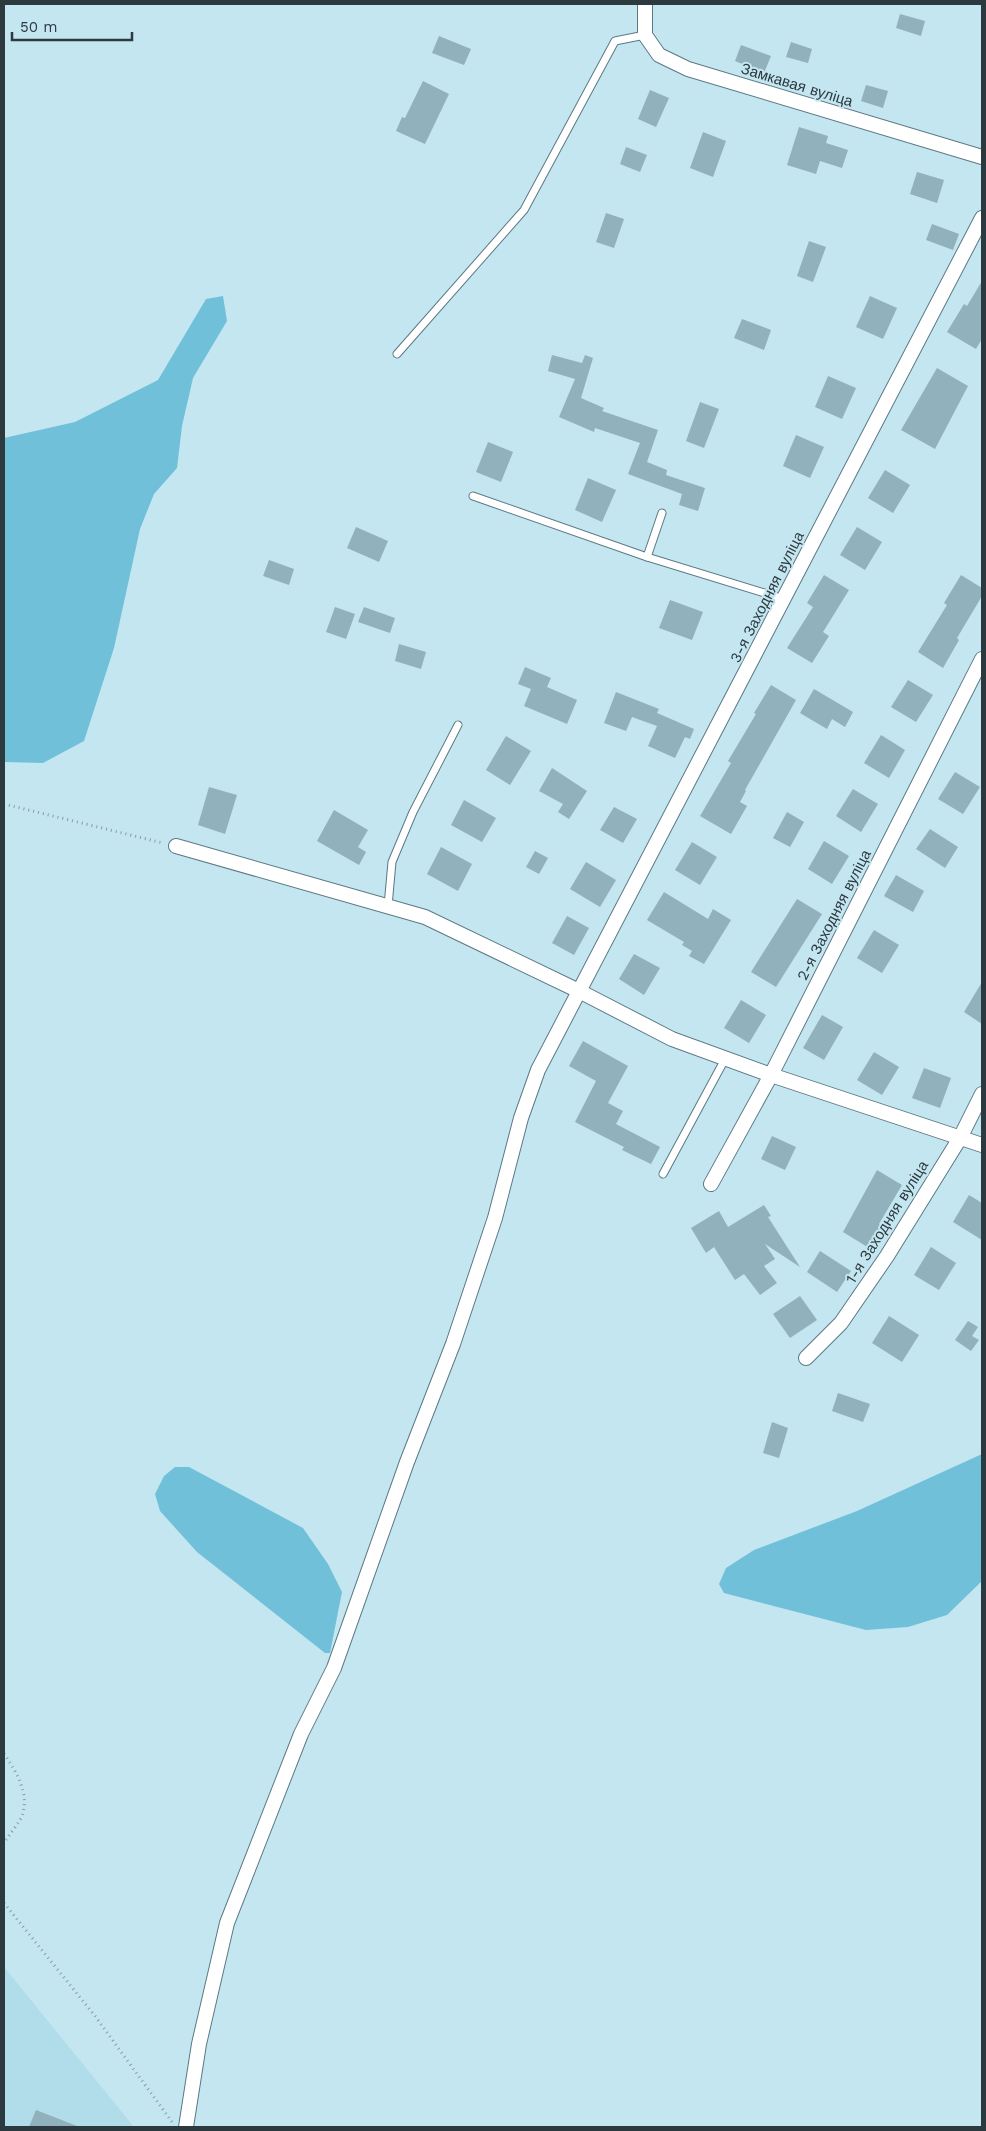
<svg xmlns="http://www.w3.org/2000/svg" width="986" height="2131" font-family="'Work Sans',sans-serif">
  <rect width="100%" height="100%" fill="#c4e6f1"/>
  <!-- built -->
  <path fill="#b1dcea" d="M4,1967L134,2127H4Z"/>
  <!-- green -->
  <g fill="#71c0da">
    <path d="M223,296L227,321L193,378L182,426L177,468L154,494L140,529L114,648L84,741L43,763L4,762V438L75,422L158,380L206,299Z"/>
    <path d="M982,1454V1581L947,1615L908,1627L866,1630L724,1593L719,1584L726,1568L754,1550L857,1511Z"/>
    <path d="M175,1467H189L303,1528L328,1564L342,1592L330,1653H325L197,1552L160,1511L155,1494L164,1476Z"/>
  </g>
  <!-- building -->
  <g fill="#91b1bc">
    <path d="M900,14L925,21L921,36L896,28Z"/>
    <path d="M439,36L471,49L464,65L432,53Z"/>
    <path d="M791,42L812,49L808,63L786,57Z"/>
    <path d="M741,45L771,56L764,73L735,61Z"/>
    <path d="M423,81L449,94L425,144L396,131L402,117L405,118Z"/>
    <path d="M866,85L888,91L883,108L861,101Z"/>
    <path d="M650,90L669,98L656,127L638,119Z"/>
    <path d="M799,127L828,136L826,143L848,150L842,168L820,161L816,174L787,165Z"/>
    <path d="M703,132L726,141L713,177L690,168Z"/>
    <path d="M626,147L647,155L640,172L620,164Z"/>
    <path d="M917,172L944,180L937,203L910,194Z"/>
    <path d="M606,213L624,219L614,248L596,242Z"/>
    <path d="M932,224L959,234L953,250L926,240Z"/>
    <path d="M809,241L826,247L813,282L797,276Z"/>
    <path d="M982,281V339L976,349L947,332L964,304L967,306Z"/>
    <path d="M870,296L897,308L883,339L856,327Z"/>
    <path d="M742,319L771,330L764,350L734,338Z"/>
    <path d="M552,355L582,363L585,355L593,358L581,398L604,408L602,411L658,430L647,462L667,470L666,475L705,488L698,511L679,505L682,494L628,474L640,443L595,428L594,432L559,417L575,379L548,371Z"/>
    <path d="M937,368L968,386L935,449L901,430Z"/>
    <path d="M828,376L856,388L842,419L815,407Z"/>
    <path d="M700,402L719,409L704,448L686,441Z"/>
    <path d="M796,435L824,447L810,478L783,466Z"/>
    <path d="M488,442L513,452L501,482L476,472Z"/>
    <path d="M885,470L910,485L893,513L868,498Z"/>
    <path d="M588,478L616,490L602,522L575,510Z"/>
    <path d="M356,527L388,541L379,562L347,548Z"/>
    <path d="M857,527L882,542L865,570L840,555Z"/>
    <path d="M269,560L294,569L289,585L263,576Z"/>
    <path d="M824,575L849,590L823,632L829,636L812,663L787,648L813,607L807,603Z"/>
    <path d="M961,575L982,588V596L957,638L959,640L943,668L918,652L947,605L944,603Z"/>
    <path d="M670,600L703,612L692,640L659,628Z"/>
    <path d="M335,607L355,614L346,639L326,632Z"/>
    <path d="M364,607L395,618L390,633L358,622Z"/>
    <path d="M399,644L426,652L421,669L395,661Z"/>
    <path d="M525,667L551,678L547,687L577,700L567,724L524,706L531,689L518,684Z"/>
    <path d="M908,680L933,695L916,722L891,707Z"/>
    <path d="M771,685L796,700L745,790L746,791L740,802L747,806L731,834L700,816L731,763L728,761L756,714L754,713Z"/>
    <path d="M814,689L853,712L845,727L832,719L827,729L800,713Z"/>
    <path d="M616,692L659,709L657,713L694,729L690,739L685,737L675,758L648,746L657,726L632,717L626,731L604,723Z"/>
    <path d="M881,735L905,750L889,778L864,763Z"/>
    <path d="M506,736L531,751L510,785L486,770Z"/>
    <path d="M552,768L587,791L569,819L558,812L563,804L539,791Z"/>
    <path d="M955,772L980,787L963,814L938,799Z"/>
    <path d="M209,787L237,795L225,834L198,825Z"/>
    <path d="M853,789L878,804L861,832L836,816Z"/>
    <path d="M464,800L496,818L482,842L451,825Z"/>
    <path d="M614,807L637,819L623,843L600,830Z"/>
    <path d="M334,810L368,830L358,847L366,852L359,865L317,841Z"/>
    <path d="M787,812L804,822L790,847L773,838Z"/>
    <path d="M930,829L958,847L945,868L916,849Z"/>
    <path d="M824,841L849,856L832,884L808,869Z"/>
    <path d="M692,842L717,857L700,885L675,870Z"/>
    <path d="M441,847L472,864L458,891L427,874Z"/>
    <path d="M535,851L548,858L539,874L526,867Z"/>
    <path d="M586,862L616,880L600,907L570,889Z"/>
    <path d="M896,875L924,891L913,912L884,896Z"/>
    <path d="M664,892L708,919L713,909L731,920L704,964L689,956L692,951L682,945L684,942L647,920Z"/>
    <path d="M797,899L822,914L776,987L751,972Z"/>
    <path d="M567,916L589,928L574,955L552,943Z"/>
    <path d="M874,930L899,945L882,973L857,958Z"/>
    <path d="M634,954L660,968L644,995L619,979Z"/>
    <path d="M982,982V1024L964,1012Z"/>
    <path d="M741,1000L766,1015L749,1043L724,1028Z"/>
    <path d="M822,1015L843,1027L824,1060L803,1048Z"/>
    <path d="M583,1041L628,1066L608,1103L623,1111L616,1124L660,1147L651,1164L622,1150L624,1147L575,1122L596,1081L569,1066Z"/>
    <path d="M874,1052L899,1067L882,1095L857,1080Z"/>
    <path d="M924,1068L951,1078L940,1108L912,1098Z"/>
    <path d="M772,1136L796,1147L785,1170L761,1159Z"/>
    <path d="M877,1170L902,1185L879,1224L882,1226L869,1248L843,1232Z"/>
    <path d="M969,1195L982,1203V1240L953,1222Z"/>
    <path d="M764,1205L771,1216L768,1217L800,1267L765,1244L775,1259L764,1266L777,1283L760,1295L744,1274L735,1280L714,1247L706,1253L691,1228L719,1211L728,1227Z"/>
    <path d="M931,1247L956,1263L939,1290L914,1275Z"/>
    <path d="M820,1251L851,1271L837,1292L807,1272Z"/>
    <path d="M800,1296L817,1320L790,1338L773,1314Z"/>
    <path d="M889,1316L919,1335L902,1362L872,1343Z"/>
    <path d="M968,1321L978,1327L972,1336L979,1340L971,1351L955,1340Z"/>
    <path d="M838,1393L870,1404L863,1422L832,1411Z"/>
    <path d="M772,1422L788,1428L779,1458L763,1453Z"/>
    <path d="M36,2110L77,2126V2127H29Z"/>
  </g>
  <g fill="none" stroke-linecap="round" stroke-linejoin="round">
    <defs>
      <g id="service">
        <path d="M397,354L524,210L615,41L645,35"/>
        <path d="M473,496L647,557L784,599"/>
        <path d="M647,557L662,513"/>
        <path d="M388,906L392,862L413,812L458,725"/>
        <path d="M663,1174L725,1059"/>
      </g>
      <g id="minor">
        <path d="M645,4V35L659,55L688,69L982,157"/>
        <path d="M176,846L425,917L579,991L672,1039L771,1075L982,1145"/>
        <path d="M711,1184L771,1075L982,659"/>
        <path d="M806,1358L841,1323L887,1256L960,1138L982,1094"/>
        <path d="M186,2127L199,2044L227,1923L301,1734L334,1668L407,1462L453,1344L495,1218L521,1118L538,1070L982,218"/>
      </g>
    </defs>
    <!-- service casing -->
    <use href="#service" stroke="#5b7984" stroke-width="9"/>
    <!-- minor casing -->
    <use href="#minor" stroke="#5b7984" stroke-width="16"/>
    <!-- path -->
    <g stroke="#849ea6" stroke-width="3" stroke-dasharray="1 4" stroke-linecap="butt">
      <path d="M4,804L163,843"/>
      <path d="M4,1754C17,1772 32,1798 20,1820C15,1828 9,1835 4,1843"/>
      <path d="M4,1903L95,2016L172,2122"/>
    </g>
    <!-- service -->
    <use href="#service" stroke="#fff" stroke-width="7"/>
    <!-- minor -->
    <use href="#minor" stroke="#fff" stroke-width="14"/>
  </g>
  <g text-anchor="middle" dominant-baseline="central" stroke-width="4" stroke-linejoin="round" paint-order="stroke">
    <!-- street labels -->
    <g font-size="15" fill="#2c393e" stroke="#c4e6f1">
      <text transform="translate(797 85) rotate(17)">Замкавая вуліца</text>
      <text transform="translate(767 597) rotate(-63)">3-я Заходняя вуліца</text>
      <text transform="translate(834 915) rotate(-63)">2-я Заходняя вуліца</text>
      <text transform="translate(887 1222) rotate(-58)">1-я Заходняя вуліца</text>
    </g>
  </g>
  <!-- border -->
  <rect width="986" height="2131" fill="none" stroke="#2c393e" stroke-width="10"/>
  <!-- scale -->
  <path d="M12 32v8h120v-8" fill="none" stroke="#2c393e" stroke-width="2.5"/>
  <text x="20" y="32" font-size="15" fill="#2c393e" stroke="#c4e6f1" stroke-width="4" paint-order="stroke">50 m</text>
</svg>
